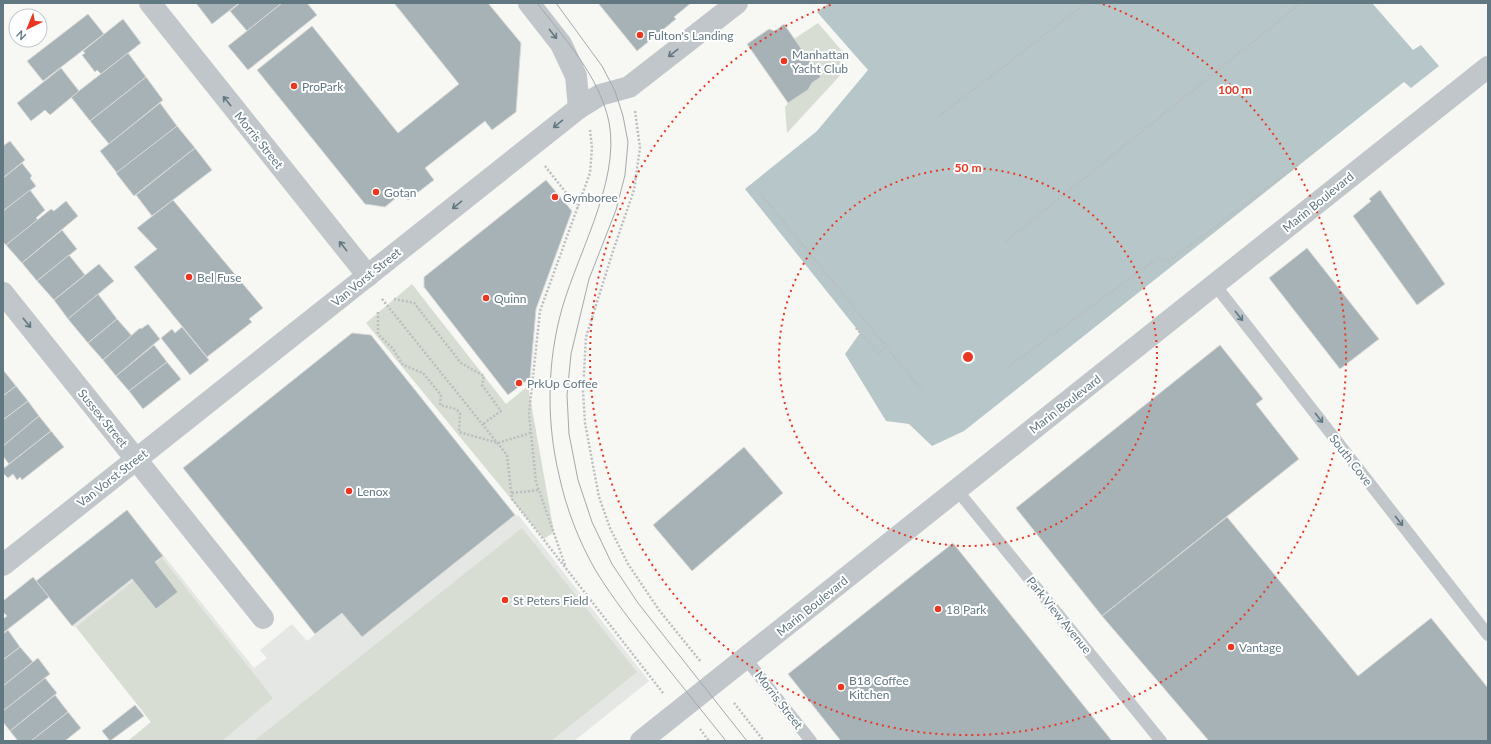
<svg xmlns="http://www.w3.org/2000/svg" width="1491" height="744" font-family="Lato,sans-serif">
  <rect width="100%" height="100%" fill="#f7f7f4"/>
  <!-- built -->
  <path fill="#e5e7e5" d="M127,510L254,668L267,658L260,650L292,624L307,641L342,613L362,637L515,515L519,516L649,681L574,741H128L151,722L76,627L72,626L36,581Z"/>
  <!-- green -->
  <g fill="#d8ddd3">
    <path d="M818,23L842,51L837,58L846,69L787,133L785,107L788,103L808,90L812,83L821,77L794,39Z"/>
    <path d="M412,284L506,404L528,386L554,532L544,539L366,323Z"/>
    <path d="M522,528L637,672L551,741H254Z"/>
    <path d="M162,558L273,698L222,741H128L151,722L76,627Z"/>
  </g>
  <!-- water -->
  <path fill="#b7c7c9" d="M829,3H1372L1413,50L1421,45L1439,66L1411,88L1404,82L964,431L932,446L909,424L886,421L845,354L860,333L745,189L817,131L868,70L817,12Z"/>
  <!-- building -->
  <g fill="#a7b2b7" stroke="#d9d9d7">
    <path d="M196,3H239L212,24Z"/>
    <path d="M240,3H282L247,31L230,11Z"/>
    <path d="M282,3H307L317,15L248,70L228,46Z"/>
    <path d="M394,3H488L521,43L516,112L492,130L485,121L425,168L434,180L408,200L402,193L385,207L365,204L257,70L312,26L398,133L459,84Z"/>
    <path d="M598,3H691L674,17L676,19L637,51Z"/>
    <path d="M88,14L104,34L43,81L27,61Z"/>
    <path d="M123,19L141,43L101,74L97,70L95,72L82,55L85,53L83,51Z"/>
    <path d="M784,24L821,77L812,83L808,90L788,103L747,44L769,29L775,31Z"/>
    <path d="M128,53L146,77L90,121L71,97Z"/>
    <path d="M61,68L79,91L50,115L45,110L31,121L17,103Z"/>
    <path d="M146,77L163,100L109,144L90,121Z"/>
    <path d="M160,103L177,126L117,173L100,151Z"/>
    <path d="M177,126L195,148L134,196L116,173Z"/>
    <path d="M10,141L25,160L3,178V146Z"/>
    <path d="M195,148L212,170L152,216L136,195Z"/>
    <path d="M22,163L32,176L30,178L36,186L3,211V178Z"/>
    <path d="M546,180L572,211L536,309L530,378L508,395L424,287V277Z"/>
    <path d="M30,190L45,210L36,218L38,220L6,245L3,242V211Z"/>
    <path d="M1380,190L1445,284L1417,305L1353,216L1371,201L1369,199Z"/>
    <path d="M173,200L263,308L249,319L252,322L207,357L134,267L157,249L137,228Z"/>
    <path d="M66,201L78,216L22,263L6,245L51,209L54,211Z"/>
    <path d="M62,230L77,249L37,281L22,263Z"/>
    <path d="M1307,248L1379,339L1340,369L1269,278Z"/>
    <path d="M69,255L85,275L54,300L37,281Z"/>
    <path d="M99,264L114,281L68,319L54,300Z"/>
    <path d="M98,294L117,319L88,343L68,319Z"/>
    <path d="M117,319L132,336L103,360L88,343Z"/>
    <path d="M148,324L160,339L116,376L103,360L140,328L141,329Z"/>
    <path d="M182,327L209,360L190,375L161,338L172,329L175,333Z"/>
    <path d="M352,333L371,335L515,515L362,637L342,613L315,634L183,468Z"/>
    <path d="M154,345L167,362L129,391L116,376Z"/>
    <path d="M1220,345L1263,399L1256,404L1299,459L1102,616L1016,508Z"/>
    <path d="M167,362L181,379L143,409L129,391Z"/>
    <path d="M4,371L16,386L3,396V372Z"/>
    <path d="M16,386L28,401L3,420V396Z"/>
    <path d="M28,401L39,416L3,446V420Z"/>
    <path d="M39,416L51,431L9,464L3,456V446Z"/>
    <path d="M51,431L64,447L22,480L20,477L17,480L13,474L8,478L3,473V469Z"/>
    <path d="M744,447L783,493L692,571L653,525Z"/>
    <path d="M127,510L163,556L155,562L178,592L156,609L132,579L72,626L36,581Z"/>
    <path d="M1227,517L1358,676L1431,618L1488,688V740L1486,741H1209L1102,616Z"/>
    <path d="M953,543L1112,741H841L788,674Z"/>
    <path d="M33,577L49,597L3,633V619L7,616L3,612V601Z"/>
    <path d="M8,630L20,647L3,660V634Z"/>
    <path d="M20,647L33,662L3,686V660Z"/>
    <path d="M38,658L50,674L3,711V686Z"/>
    <path d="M45,678L57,693L10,731L3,722V711Z"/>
    <path d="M55,695L68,712L31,741H18L10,731Z"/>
    <path d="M135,705L144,716L110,741L102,731Z"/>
    <path d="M68,712L81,728L65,741H31Z"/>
  </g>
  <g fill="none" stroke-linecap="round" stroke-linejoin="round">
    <!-- path -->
    <g stroke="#babec0" stroke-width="2.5" stroke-dasharray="2 2" stroke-linecap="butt">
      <path d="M813,3H814"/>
      <path d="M635,111L640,148L634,190L613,251L586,337L583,391L585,423L599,497L610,528L628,564L659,610L701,662"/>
      <path d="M939,116L1086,3"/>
      <path d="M545,166L578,208"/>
      <path d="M761,194L922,390"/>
      <path d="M1005,242L1301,3"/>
      <path d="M382,299L507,455L512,499L663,693"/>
      <path d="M394,299L414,303L461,363L484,376L482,385L501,411L483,424"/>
      <path d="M378,312V334L393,349L403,365L423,373L441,395L440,405L456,409L460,413L459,432L498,443L530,433"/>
      <path d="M856,328L878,353L886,347"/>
      <path d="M1008,367L1158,258L1169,261L1299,164"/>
      <path d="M512,493L539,490"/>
      <path d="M565,565L536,482L529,414L540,311L590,173L592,148L590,130"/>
      <path d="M734,703L764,741"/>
      <path d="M700,729L709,741"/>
    </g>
    <!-- lane -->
    <g stroke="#c0c6c9" stroke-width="12">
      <path d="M1215,285L1488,635"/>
      <path d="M957,490L1161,741"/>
      <path d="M746,659L811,741"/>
    </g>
    <!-- street -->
    <g stroke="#c0c6c9" stroke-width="22">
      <path d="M150,3L368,276"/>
      <path d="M529,3L561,44L576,76L579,108"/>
      <path d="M3,293L263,618"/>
      <path d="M3,565L579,108L600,95L629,87L737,3"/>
      <path d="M641,741L1488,67"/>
    </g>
    <!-- tram -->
    <g stroke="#a1aaaf" stroke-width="1">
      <path d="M537,3C565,39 599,76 609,122C621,184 573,260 559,320C547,370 547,425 559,475C566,508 579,542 596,571C613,599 634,625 654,651C678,681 702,711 726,741"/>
      <path d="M556,3L602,66L615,91L623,116L628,142L625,175L616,210L589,279L571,354L567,395L569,434L578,480L592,522L612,564L638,603L747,741"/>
    </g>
  </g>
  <!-- one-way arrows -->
  <defs><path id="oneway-shaft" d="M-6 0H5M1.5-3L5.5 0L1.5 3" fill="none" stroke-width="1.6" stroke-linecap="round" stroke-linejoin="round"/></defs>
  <g stroke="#617781">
    <use href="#oneway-shaft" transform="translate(553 34) rotate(52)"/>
    <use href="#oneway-shaft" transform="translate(673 53) rotate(142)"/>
    <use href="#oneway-shaft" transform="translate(227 101) rotate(-129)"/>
    <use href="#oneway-shaft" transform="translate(558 124) rotate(141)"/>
    <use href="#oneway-shaft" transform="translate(457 205) rotate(141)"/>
    <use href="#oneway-shaft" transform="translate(343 246) rotate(-129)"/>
    <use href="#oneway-shaft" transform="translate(1239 316) rotate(52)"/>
    <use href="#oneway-shaft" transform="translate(27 323) rotate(51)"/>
    <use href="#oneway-shaft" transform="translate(1319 418) rotate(52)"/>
    <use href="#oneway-shaft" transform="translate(1399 521) rotate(52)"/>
  </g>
  <!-- distance rings -->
  <g fill="none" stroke="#eb3621" stroke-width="2" stroke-dasharray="2 4">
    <circle cx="968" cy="357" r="189"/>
    <path d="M1103 4A378 378 0 1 1 833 4"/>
  </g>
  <!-- markers -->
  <g fill="#eb3621" stroke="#fff" stroke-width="1.5">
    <circle cx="640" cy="35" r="4"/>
    <circle cx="784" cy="61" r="4"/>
    <circle cx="294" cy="86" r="4"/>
    <circle cx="376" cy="192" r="4"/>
    <circle cx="555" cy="197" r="4"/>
    <circle cx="189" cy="277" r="4"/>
    <circle cx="486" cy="298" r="4"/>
    <circle cx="519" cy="383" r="4"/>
    <circle cx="349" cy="491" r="4"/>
    <circle cx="505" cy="600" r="4"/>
    <circle cx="938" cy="609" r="4"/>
    <circle cx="1231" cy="647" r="4"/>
    <circle cx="841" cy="687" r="4"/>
  </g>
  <g text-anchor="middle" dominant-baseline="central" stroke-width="4" stroke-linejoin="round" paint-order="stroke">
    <!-- poi labels -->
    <g font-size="12" fill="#617781" stroke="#fff" text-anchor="start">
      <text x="648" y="35">Fulton's Landing</text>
      <text x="792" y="54">Manhattan<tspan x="792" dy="14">Yacht Club</tspan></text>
      <text x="302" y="86">ProPark</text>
      <text x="384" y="192">Gotan</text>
      <text x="563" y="197">Gymboree</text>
      <text x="197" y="277">Bel Fuse</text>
      <text x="494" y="298">Quinn</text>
      <text x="527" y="383">PrkUp Coffee</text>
      <text x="357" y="491">Lenox</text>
      <text x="513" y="600">St Peters Field</text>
      <text x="946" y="609">18 Park</text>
      <text x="1239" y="647">Vantage</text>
      <text x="849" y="680">B18 Coffee<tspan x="849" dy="14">Kitchen</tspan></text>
    </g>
    <!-- street labels -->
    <g font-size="12" fill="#617781" stroke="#fff">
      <text transform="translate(259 140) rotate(51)">Morris Street</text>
      <text transform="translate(1318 202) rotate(-39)">Marin Boulevard</text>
      <text transform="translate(366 277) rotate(-39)">Van Vorst Street</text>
      <text transform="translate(1065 404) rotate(-38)">Marin Boulevard</text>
      <text transform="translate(103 418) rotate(51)">Sussex Street</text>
      <text transform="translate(1351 460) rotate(52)">South Cove</text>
      <text transform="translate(112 478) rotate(-38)">Van Vorst Street</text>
      <text transform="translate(812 606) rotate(-39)">Marin Boulevard</text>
      <text transform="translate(1059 615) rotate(51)">Park View Avenue</text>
      <text transform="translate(779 700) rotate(52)">Morris Street</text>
    </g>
  </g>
  <circle cx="968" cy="357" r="6" fill="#eb3621" stroke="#fff" stroke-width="2"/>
  <g font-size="12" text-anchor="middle" font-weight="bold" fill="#eb3621" stroke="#fff" stroke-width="4" stroke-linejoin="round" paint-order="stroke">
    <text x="1235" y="94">100 m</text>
    <text x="968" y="172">50 m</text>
  </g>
  <!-- border -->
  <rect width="1491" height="744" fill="none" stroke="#617781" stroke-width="8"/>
  <!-- north arrow -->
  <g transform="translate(28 28) rotate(223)"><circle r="19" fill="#ffffff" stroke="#c0c9cd"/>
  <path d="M0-3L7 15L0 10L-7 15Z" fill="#eb3621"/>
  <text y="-6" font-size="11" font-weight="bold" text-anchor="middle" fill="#617781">N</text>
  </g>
</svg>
